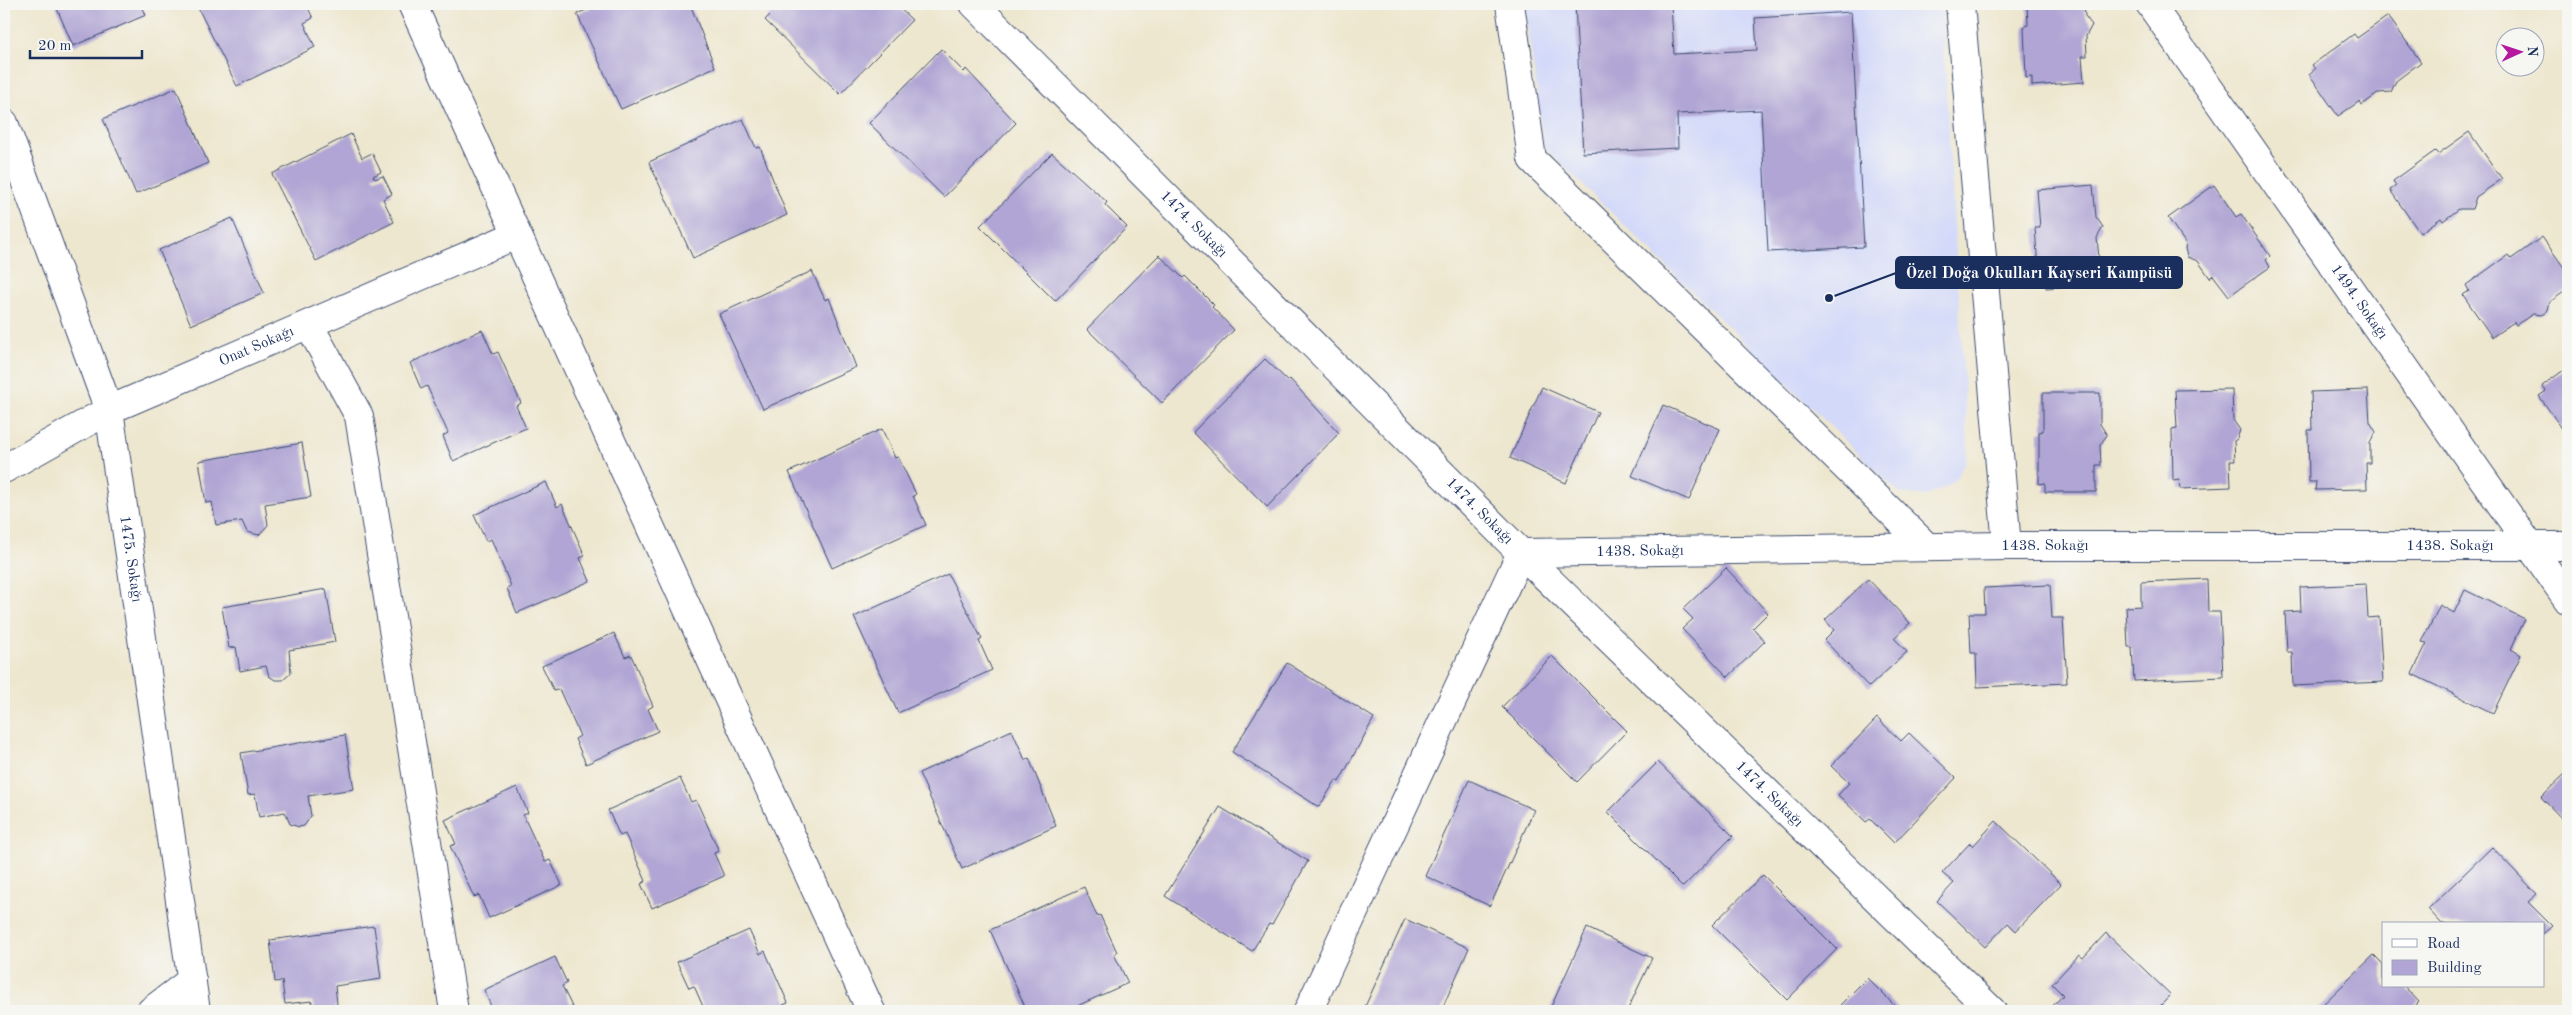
<svg xmlns="http://www.w3.org/2000/svg" width="2572" height="1015" font-family="'Old Standard TT',serif">
  <rect width="100%" height="100%" fill="#f6f6f2"/>
  <filter id="ink" filterUnits="userSpaceOnUse"><feTurbulence type="fractalNoise" baseFrequency=".02" numOctaves="2"/><feDisplacementMap in="SourceGraphic" scale="10" xChannelSelector="R" yChannelSelector="G"/><feConvolveMatrix kernelMatrix="1 2 1 2 8 2 1 2 1" color-interpolation-filters="sRGB"/></filter>
  <filter id="wash" filterUnits="userSpaceOnUse"><feTurbulence type="fractalNoise" baseFrequency=".0096" numOctaves="4" result="noise"/><feDisplacementMap in="SourceGraphic" scale="20" xChannelSelector="R" yChannelSelector="G"/><feGaussianBlur stdDeviation="1.12" result="paint"/><feColorMatrix in="noise" values="0 0 0 0 0 0 0 0 0 0 0 0 0 0 0 0 0 1.4 0 .05"/><feComposite in="paint" operator="in"/></filter>
  <g filter="url(#wash)">
    <rect width="100%" height="100%" fill="#eee7cf"/>
    <!-- built -->
    <path fill="#d3d9f9" d="M1525,4H1941L1968,449L1965,462L1959,474L1950,485L1926,496L1899,493L1544,147Z"/>
    <g id="blocks">
      <!-- building -->
      <g fill="#b0a5d4">
        <path d="M55,4H141L146,15L73,46Z"/>
        <path d="M196,4H306L313,18L304,23L315,47L237,86Z"/>
        <path d="M599,4H690L715,67L621,109L577,14Z"/>
        <path d="M781,4H895L912,20L840,94L765,20Z"/>
        <path d="M1575,4H1671L1674,54L1757,50L1755,18L1851,12L1864,247L1768,252L1761,110L1677,114L1678,148L1583,153Z"/>
        <path d="M2027,4H2084L2085,16L2092,25L2086,36L2087,56H2082L2084,82L2032,86V77L2026,78L2024,26L2028,25Z"/>
        <path d="M2388,16L2421,62L2396,81L2391,92L2379,93L2362,105L2360,101L2338,116L2309,74L2315,69L2312,65L2354,34L2357,38Z"/>
        <path d="M941,49L964,72L966,69L1016,123L944,197L869,123Z"/>
        <path d="M176,88L208,163L136,194L103,119Z"/>
        <path d="M743,119L756,148L760,147L787,215L693,258L649,162Z"/>
        <path d="M2469,132L2502,179L2476,197L2472,209H2459L2443,221L2441,218L2420,233L2390,190L2396,186L2393,181L2435,151L2438,154Z"/>
        <path d="M351,134L362,158L372,153L381,172L373,176L375,179L383,176L392,194L383,199L394,222L316,261L272,174Z"/>
        <path d="M1052,153L1107,202L1105,205L1127,227L1055,301L980,226Z"/>
        <path d="M2093,185L2096,217L2103,227L2097,238L2099,258H2095L2097,284L2046,288L2045,280L2039,281L2035,228H2040L2037,190Z"/>
        <path d="M2214,185L2236,217L2241,214L2270,256L2266,260L2270,267L2229,296L2213,275L2210,278L2198,261L2187,257L2185,248L2186,244L2168,218Z"/>
        <path d="M232,218L264,293L191,325L159,250Z"/>
        <path d="M2542,237L2568,273V289L2550,302L2548,310L2545,313L2541,315L2533,314L2516,325L2514,322L2492,337L2463,295L2469,291L2466,285L2508,255L2511,259Z"/>
        <path d="M1159,255L1183,278L1185,276L1214,305L1212,307L1234,330L1162,403L1087,329Z"/>
        <path d="M812,271L825,300L829,298L856,367L763,409L719,314Z"/>
        <path d="M482,330L493,354L498,352L521,403L516,406L526,428L453,461L443,436L448,433L427,386L421,389L410,363Z"/>
        <path d="M1265,359L1288,381L1290,379L1339,433L1267,507L1193,432Z"/>
        <path d="M2568,367V437L2539,396L2546,391L2542,386Z"/>
        <path d="M1542,387L1598,412L1566,483L1510,458Z"/>
        <path d="M2232,389L2233,420L2240,430L2237,439L2234,441L2235,461H2230L2231,487L2180,489L2179,480L2173,481L2172,429L2177,428L2175,390Z"/>
        <path d="M2368,390L2370,422L2376,432L2370,443V463H2366L2367,489L2315,490L2316,482H2309L2308,430H2312L2311,392Z"/>
        <path d="M2043,393H2100V424L2107,435L2100,445L2101,465H2096V492H2045V483L2039,484V432L2043,431Z"/>
        <path d="M1663,405L1720,429L1689,500L1632,476Z"/>
        <path d="M882,429L895,458L898,457L916,494L913,496L926,525L832,568L789,472Z"/>
        <path d="M302,443L311,497L265,504L268,525L259,535L247,532L242,521L216,525L212,502L206,503L199,461Z"/>
        <path d="M546,482L557,507L562,504L585,556L580,558L590,581L517,613L507,588L511,586L491,539L486,541L474,515Z"/>
        <path d="M1726,568L1768,613L1753,628L1765,641L1728,677L1682,629L1693,619L1683,609Z"/>
        <path d="M948,574L982,639L979,641L992,670L898,713L854,617Z"/>
        <path d="M1868,579L1910,623L1894,638L1907,652L1869,687L1824,640L1834,630L1825,620Z"/>
        <path d="M2207,579L2208,612H2220L2223,677L2134,681L2132,647H2128L2126,607L2141,606V582Z"/>
        <path d="M2366,584L2368,618L2379,617L2383,682L2293,686L2292,652H2287L2285,612L2301,611L2300,587Z"/>
        <path d="M2050,585L2052,618H2063L2067,683L1977,687L1976,653H1971L1969,613H1985L1984,588Z"/>
        <path d="M326,589L335,642L289,650L291,673L283,680H275L269,676L266,666L240,671L236,647L229,648L222,607Z"/>
        <path d="M2465,590L2525,619L2511,649L2521,655L2493,713L2412,674L2427,643L2422,642L2440,605L2454,613Z"/>
        <path d="M614,633L625,657L631,655L653,706L648,709L658,731L586,764L575,739L580,736L559,689L554,691L542,666Z"/>
        <path d="M1552,656L1627,731L1577,782L1502,707Z"/>
        <path d="M1287,663L1374,718L1339,782L1336,780L1319,807L1232,752Z"/>
        <path d="M1877,718L1901,741L1909,733L1956,778L1894,843L1870,819L1866,822L1838,795L1849,783L1831,766Z"/>
        <path d="M1012,730L1025,760L1029,758L1056,826L962,869L919,773Z"/>
        <path d="M345,735L354,789L308,796L311,816L304,826L299,827L290,824L285,812L259,817L255,794L248,795L241,753Z"/>
        <path d="M1658,762L1733,836L1683,887L1608,812Z"/>
        <path d="M2568,771V832L2561,825L2565,822L2541,797Z"/>
        <path d="M680,778L691,802L696,800L719,851L714,853L724,876L652,908L641,884L646,881L625,834L620,836L608,810Z"/>
        <path d="M1469,780L1534,810L1490,906L1425,876Z"/>
        <path d="M517,787L528,813L523,815L545,862L550,860L562,885L489,918L479,895L474,897L450,846L456,844L445,820Z"/>
        <path d="M1220,807L1308,861L1272,925L1269,924L1252,951L1165,896Z"/>
        <path d="M1996,821L2061,884L2016,931L2008,923L1985,947L1937,901L1954,883L1942,873L1970,843L1973,846Z"/>
        <path d="M2492,847L2537,894L2528,902L2552,926L2543,934V924H2442L2428,909Z"/>
        <path d="M1763,875L1837,949L1787,1000L1712,925Z"/>
        <path d="M1084,887L1097,916L1100,915L1117,952L1114,954L1128,983L1066,1011H1027L990,930Z"/>
        <path d="M1405,919L1469,948L1441,1011H1363Z"/>
        <path d="M374,926L381,979L335,986L337,1003L334,1011H315L312,1001L285,1004L282,981L275,982L270,940Z"/>
        <path d="M1587,928L1652,958L1627,1011H1549Z"/>
        <path d="M749,930L760,954L765,951L788,1003L783,1005L786,1011H705L694,986L689,988L677,962Z"/>
        <path d="M2106,933L2171,995L2155,1011H2048L2063,995L2052,984L2079,955L2083,958Z"/>
        <path d="M2374,955L2383,964V986H2404L2419,1002L2411,1010L2412,1011H2316Z"/>
        <path d="M555,957L567,983L562,986L574,1011H493L484,990Z"/>
        <path d="M1867,978L1900,1011H1834Z"/>
      </g>
    </g>
  </g>
  <g filter="url(#ink)">
    <use href="#blocks" fill-opacity="0" stroke="#3b4b6f" stroke-width="1"/>
    <g fill="none" stroke-linecap="round" stroke-linejoin="round">
      <defs>
        <g id="minor">
          <path d="M412,4L871,1011"/>
          <path id="s1" d="M974,4L1521,553L1992,1011"/>
          <path d="M1510,4L1532,159L1927,547"/>
          <path d="M1960,4L2007,546"/>
          <path id="s2" d="M2150,4L2568,600"/>
          <path id="s3" d="M4,123L109,410L196,1011"/>
          <path d="M309,325L359,416L454,1011"/>
          <path id="s4" d="M4,469L109,410L516,235"/>
          <path id="s5" d="M1521,553L2007,546H2568"/>
          <path d="M151,1011L192,980"/>
          <path d="M1308,1011L1521,553"/>
        </g>
      </defs>
      <!-- minor casing -->
      <use href="#minor" stroke="#3b4b6f" stroke-width="30"/>
      <!-- minor -->
      <use href="#minor" stroke="#fff" stroke-width="28"/>
    </g>
  </g>
  <g text-anchor="middle" dominant-baseline="central" stroke-width="4" stroke-linejoin="round" paint-order="stroke">
    <!-- street labels -->
    <g font-size="15" fill="#1b2f5e" stroke="#f6f6f2">
      <text stroke="none"><textPath href="#s1" startOffset="311">1474. Sokağı</textPath></text>
      <text stroke="none"><textPath href="#s2" startOffset="364">1494. Sokağı</textPath></text>
      <text stroke="none"><textPath href="#s4" startOffset="281">Onat Sokağı</textPath></text>
      <text stroke="none"><textPath href="#s1" startOffset="716">1474. Sokağı</textPath></text>
      <text stroke="none"><textPath href="#s5" startOffset="929">1438. Sokağı</textPath></text>
      <text stroke="none"><textPath href="#s5" startOffset="524">1438. Sokağı</textPath></text>
      <text stroke="none"><textPath href="#s5" startOffset="119">1438. Sokağı</textPath></text>
      <text stroke="none"><textPath href="#s3" startOffset="456">1475. Sokağı</textPath></text>
      <text stroke="none"><textPath href="#s1" startOffset="1121">1474. Sokağı</textPath></text>
    </g>
  </g>
  <!-- callouts -->
  <path fill="none" stroke="#1b2f5e" stroke-width="2" d="M1829 298L1896 273"/>
  <circle fill="#1b2f5e" stroke="#f6f6f2" stroke-width="2" cx="1829" cy="298" r="5"/>
  <rect fill="#1b2f5e" stroke="#1b2f5e" stroke-width="2" x="1896" y="257" width="286" height="31" rx="5"/>
  <g font-size="16" text-anchor="middle" font-weight="bold" fill="#fff">
    <text x="2039" y="278">Özel Doğa Okulları Kayseri Kampüsü</text>
  </g>
  <!-- margin -->
  <rect width="2572" height="1015" fill="none" stroke="#f6f6f2" stroke-width="20"/>
  <!-- legend -->
  <rect x="2382" y="922" width="162" height="65" fill="#f6f6f2" stroke="#9ea6b7"/>
  <rect x="2392" y="939" width="25" height="8" fill="#ffffff" stroke="#9ea6b7"/>
  <text x="2427" y="948" font-size="15" fill="#1b2f5e">Road</text>
  <rect x="2392" y="960" width="25" height="15" fill="#b0a5d4" stroke="#9ea6b7"/>
  <text x="2427" y="972" font-size="15" fill="#1b2f5e">Building</text>
  <!-- north arrow -->
  <g transform="translate(2520 52) rotate(87)"><circle r="24" fill="#f6f6f2" stroke="#9ea6b7"/>
  <path d="M0-4L9 19L0 12L-9 19Z" fill="#b5179e"/>
  <text y="-8" font-size="14" font-weight="bold" text-anchor="middle" fill="#1b2f5e">N</text>
  </g>
  <!-- scale -->
  <path d="M30 50v8h112v-8" fill="none" stroke="#1b2f5e" stroke-width="2.5"/>
  <text x="38" y="50" font-size="15" fill="#1b2f5e" stroke="#f6f6f2" stroke-width="4" paint-order="stroke">20 m</text>
</svg>
